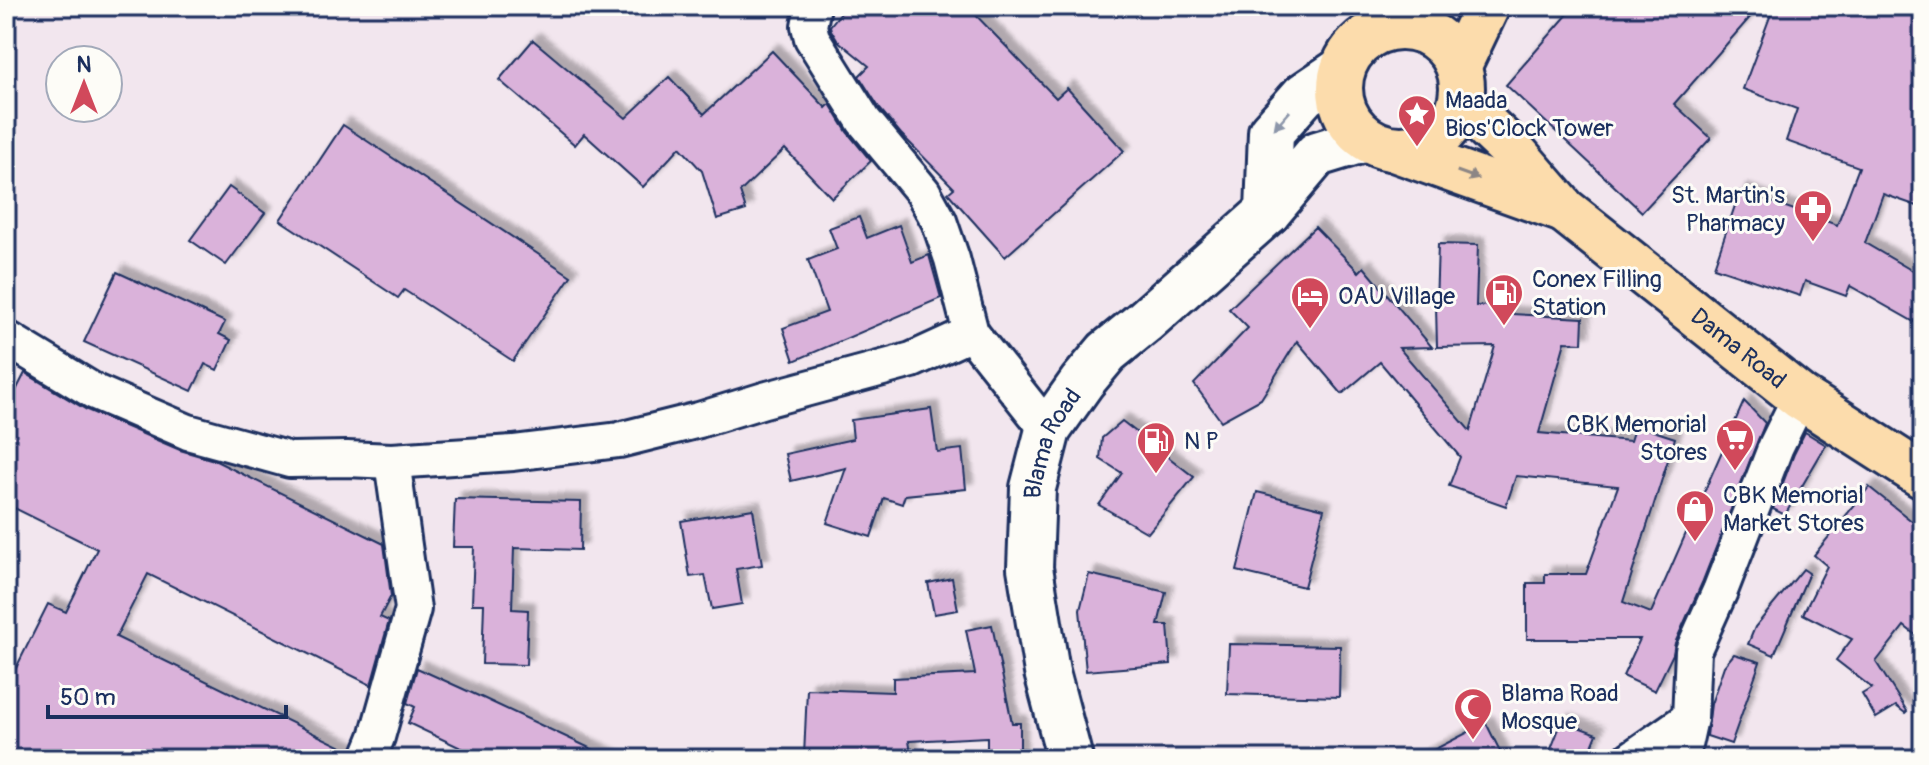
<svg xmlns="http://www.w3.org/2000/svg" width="1929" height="765" font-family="Pangolin,sans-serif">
  <defs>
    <filter id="shadow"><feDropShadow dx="7" dy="-7" stdDeviation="2" flood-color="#0004"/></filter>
  </defs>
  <rect width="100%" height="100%" fill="#f2e6ee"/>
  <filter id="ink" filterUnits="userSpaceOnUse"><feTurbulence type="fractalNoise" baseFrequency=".0125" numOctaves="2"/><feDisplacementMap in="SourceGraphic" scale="16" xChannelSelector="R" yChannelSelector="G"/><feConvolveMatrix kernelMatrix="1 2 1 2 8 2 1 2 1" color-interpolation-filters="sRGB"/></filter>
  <g filter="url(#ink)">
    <!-- building -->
    <g fill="#dab2da" stroke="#1b2f5e" stroke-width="2" filter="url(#shadow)">
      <path d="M846,6H967L1056,98L1067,88L1124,151L1005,257L948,193L954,188L901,134L880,109L859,76L869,66L837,40L831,30L830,26Z"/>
      <path d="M1575,6H1760L1674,104L1711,138L1642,212L1506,85Z"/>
      <path d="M1774,6H1923V208L1883,194L1865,243L1923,277V327L1850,286L1846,296L1805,281L1800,296L1714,267L1740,191L1837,225L1859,167L1786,141L1797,109L1743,89Z"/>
      <path d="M533,40L626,118L669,77L704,114L772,51L826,108L830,104L847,132L871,161L832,198L785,149L740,192L746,210L717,219L702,171L680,147L643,187L584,134L575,145L499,80Z"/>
      <path d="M343,125L571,276L513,361L404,290L398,298L280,220Z"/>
      <path d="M229,187L265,213L226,265L190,240Z"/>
      <path d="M859,217L867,238L899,225L912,262L929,255L941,298L794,361L783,328L827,312L808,260L837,249L829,228Z"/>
      <path d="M1315,227L1359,272L1364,267L1432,347L1399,348L1470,431L1495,346L1437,347L1436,306L1438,244L1478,245L1476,306L1494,305V313L1583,318L1582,343L1565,342L1539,433L1630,441L1635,425L1675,438L1623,602L1651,613L1744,401L1765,423L1702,583L1675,643L1673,654L1655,691L1623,676L1640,639H1527V583H1545V574H1586L1618,486L1516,476L1506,506L1449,486L1460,457L1380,362L1342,394L1297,341L1261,399L1221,421L1194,384L1248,328L1229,309Z"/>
      <path d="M117,272L225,322L219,334L231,340L217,370L205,364L192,391L84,342Z"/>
      <path d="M25,373L87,410L180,450L214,460L384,544L391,596L380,617L389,621L371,685L148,574L116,637L350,751L348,759H6V688L48,604L66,612L97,549L6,504V410Z"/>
      <path d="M931,409L937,452L962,449L966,489L905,495L902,504L884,498L871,537L827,523L846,468L791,481L785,454L853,439L851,420Z"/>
      <path d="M1122,421L1194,477L1148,533L1099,505L1122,473L1100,459L1102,438Z"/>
      <path d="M1805,432L1826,445L1785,515L1773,509L1794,454Z"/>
      <path d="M1869,487L1923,530V641L1904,626L1876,662L1907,711L1905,713L1896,706L1876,718L1862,694L1872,688L1836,660L1852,639L1803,614L1827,566L1814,555Z"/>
      <path d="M1257,492L1324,509L1304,587L1237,571Z"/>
      <path d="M455,499L581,502L580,550L514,548L512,609L528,610L526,665L482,664L484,604H472L474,547H453Z"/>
      <path d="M753,509L762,565L736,569L742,604L712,609L705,575L690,577L681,521Z"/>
      <path d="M1803,569L1809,573L1774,655L1748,644L1755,627Z"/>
      <path d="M1089,574L1166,592L1158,625H1168L1171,664L1086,671L1080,610Z"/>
      <path d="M952,578L958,610L934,614L928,583Z"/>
      <path d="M992,625L1012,723H1020V759H987V737L909,741L912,759L804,756L807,689L893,692V678L975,674L966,630Z"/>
      <path d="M1229,644L1340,646L1339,697L1227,694Z"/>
      <path d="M1734,654L1760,662L1731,744L1707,736L1711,704L1724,666Z"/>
      <path d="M417,668L483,698L613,759H484L408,723L415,707L407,703Z"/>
      <path d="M1562,721L1597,734L1587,759H1547Z"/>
      <path d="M1486,723L1504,759H1416Z"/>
    </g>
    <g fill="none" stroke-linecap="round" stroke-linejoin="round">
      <defs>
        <g id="minor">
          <path d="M813,6L809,26L812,38L864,121L923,192L939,221L952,259L971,333"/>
          <path d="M6,338L95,392L188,432L290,460L347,459L392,461L513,453L619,440L699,420L764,400L912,360L971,333L1048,430"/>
          <path d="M368,759L377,737L413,609L392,461"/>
          <path d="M1631,759L1690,718"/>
          <path d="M1681,759L1690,718L1693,651L1720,591L1776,446L1800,397"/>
        </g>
        <g id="tertiary">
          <path d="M1268,212L1271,132L1304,95L1341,70"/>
          <path id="s1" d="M1070,759L1047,672L1030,568L1033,488L1048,430L1082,382L1107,352L1144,322L1268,212L1317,154L1366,139"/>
        </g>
        <g id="trunk">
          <circle cx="1401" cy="88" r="61"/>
          <path d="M1459,65L1487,6"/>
          <path id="s2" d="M1461,102L1513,151L1564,210L1800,397L1923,476"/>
          <path d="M1394,149L1561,209"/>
        </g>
      </defs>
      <!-- minor casing -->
      <use href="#minor" stroke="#1b2f5e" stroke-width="40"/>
      <!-- tertiary casing -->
      <use href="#tertiary" stroke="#1b2f5e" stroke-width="50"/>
      <!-- trunk casing -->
      <use href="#trunk" stroke="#1b2f5e" stroke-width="50"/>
      <!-- minor -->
      <use href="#minor" stroke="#fdfcf7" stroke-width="34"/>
      <!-- tertiary -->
      <use href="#tertiary" stroke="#fdfcf7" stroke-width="44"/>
      <!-- trunk -->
      <use href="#trunk" stroke="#fcdcac" stroke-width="44"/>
    </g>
    <!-- one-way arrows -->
    <defs><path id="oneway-solid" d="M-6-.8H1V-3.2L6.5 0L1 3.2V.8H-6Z" transform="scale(2)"/></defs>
    <use fill="#8c96aa" href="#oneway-solid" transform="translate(1282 120) rotate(131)"/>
    <use fill="#8c8685" href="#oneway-solid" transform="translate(1468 175) rotate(20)"/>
  </g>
  <!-- icons -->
  <defs>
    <symbol id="sight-pin" viewBox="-11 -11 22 30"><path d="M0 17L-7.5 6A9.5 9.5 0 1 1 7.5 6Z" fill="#d1495b" stroke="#fdfcf7"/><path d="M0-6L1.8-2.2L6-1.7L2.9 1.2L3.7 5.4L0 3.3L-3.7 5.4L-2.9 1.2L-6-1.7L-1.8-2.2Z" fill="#fff"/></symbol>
    <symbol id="pharmacy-pin" viewBox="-11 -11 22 30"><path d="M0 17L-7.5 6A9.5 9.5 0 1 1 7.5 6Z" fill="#d1495b" stroke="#fdfcf7"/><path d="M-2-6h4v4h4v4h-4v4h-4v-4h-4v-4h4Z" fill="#fff"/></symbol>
    <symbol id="fuel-pin" viewBox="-11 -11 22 30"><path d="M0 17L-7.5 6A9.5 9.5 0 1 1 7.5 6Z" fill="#d1495b" stroke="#fdfcf7"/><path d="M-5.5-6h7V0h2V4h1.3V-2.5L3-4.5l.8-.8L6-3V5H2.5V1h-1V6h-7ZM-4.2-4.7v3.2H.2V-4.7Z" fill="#fff"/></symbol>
    <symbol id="hotel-pin" viewBox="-11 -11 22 30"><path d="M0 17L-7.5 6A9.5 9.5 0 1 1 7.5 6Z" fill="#d1495b" stroke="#fdfcf7"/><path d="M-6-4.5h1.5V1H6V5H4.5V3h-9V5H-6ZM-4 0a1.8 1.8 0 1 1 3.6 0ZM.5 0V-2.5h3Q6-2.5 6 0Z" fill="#fff"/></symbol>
    <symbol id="supermarket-pin" viewBox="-11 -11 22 30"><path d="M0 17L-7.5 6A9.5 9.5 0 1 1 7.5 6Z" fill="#d1495b" stroke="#fdfcf7"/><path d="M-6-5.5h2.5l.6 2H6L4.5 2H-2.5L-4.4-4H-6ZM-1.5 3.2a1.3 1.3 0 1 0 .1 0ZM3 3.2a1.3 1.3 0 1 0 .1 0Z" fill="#fff"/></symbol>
    <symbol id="shop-pin" viewBox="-11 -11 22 30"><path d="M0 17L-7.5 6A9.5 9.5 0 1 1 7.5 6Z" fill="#d1495b" stroke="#fdfcf7"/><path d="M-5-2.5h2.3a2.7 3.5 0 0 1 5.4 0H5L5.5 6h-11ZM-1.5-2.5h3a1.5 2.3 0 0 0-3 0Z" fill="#fff"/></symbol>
    <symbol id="mosque-pin" viewBox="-11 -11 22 30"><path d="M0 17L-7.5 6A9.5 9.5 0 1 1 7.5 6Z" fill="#d1495b" stroke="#fdfcf7"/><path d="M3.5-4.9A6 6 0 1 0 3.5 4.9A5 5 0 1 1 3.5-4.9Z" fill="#fff"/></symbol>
  </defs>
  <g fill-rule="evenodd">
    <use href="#sight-pin" x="1395" y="92" width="44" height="60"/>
    <use href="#pharmacy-pin" x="1791" y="187" width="44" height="60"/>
    <use href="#fuel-pin" x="1482" y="271" width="44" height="60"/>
    <use href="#hotel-pin" x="1288" y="274" width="44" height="60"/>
    <use href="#supermarket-pin" x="1713" y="416" width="44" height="60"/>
    <use href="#fuel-pin" x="1134" y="419" width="44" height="60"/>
    <use href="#shop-pin" x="1673" y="487" width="44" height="60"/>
    <use href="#mosque-pin" x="1451" y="685" width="44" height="60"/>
  </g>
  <g text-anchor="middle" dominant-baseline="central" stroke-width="6" stroke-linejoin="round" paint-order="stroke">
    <!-- poi labels -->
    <g font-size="24" fill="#1b2f5e" stroke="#fdfcf7" text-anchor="start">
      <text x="1445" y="100">Maada<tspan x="1445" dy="28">Bios'Clock Tower</tspan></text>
      <text x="1785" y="195" text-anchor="end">St. Martin's<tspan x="1785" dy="28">Pharmacy</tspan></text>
      <text x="1532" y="279">Conex Filling<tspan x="1532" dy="28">Station</tspan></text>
      <text x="1338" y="296">OAU Village</text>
      <text x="1707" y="424" text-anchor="end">CBK Memorial<tspan x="1707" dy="28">Stores</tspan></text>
      <text x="1184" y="441">N P</text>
      <text x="1723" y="495">CBK Memorial<tspan x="1723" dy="28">Market Stores</tspan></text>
      <text x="1501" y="693">Blama Road<tspan x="1501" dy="28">Mosque</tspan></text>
    </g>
    <!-- street labels -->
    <g font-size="24" fill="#1b2f5e" stroke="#fdfcf7">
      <text stroke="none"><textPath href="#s2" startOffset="372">Dama Road</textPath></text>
      <text stroke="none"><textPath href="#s1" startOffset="324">Blama Road</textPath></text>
    </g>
  </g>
  <!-- margin -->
  <rect width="1929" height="765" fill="none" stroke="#fdfcf7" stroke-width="32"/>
  <rect x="16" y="16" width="1897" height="733" fill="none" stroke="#1b2f5e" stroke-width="3" filter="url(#ink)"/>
  <!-- north arrow -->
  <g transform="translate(84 84)"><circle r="38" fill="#fdfcf7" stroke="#a3aaba" stroke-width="2"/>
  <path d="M0-6L14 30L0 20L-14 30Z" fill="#d1495b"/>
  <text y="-12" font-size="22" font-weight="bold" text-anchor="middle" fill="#1b2f5e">N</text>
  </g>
  <!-- scale -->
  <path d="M48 705v12h238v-12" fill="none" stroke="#1b2f5e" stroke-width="4"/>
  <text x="60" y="705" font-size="24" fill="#1b2f5e" stroke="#fdfcf7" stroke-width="6" paint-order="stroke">50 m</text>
</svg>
